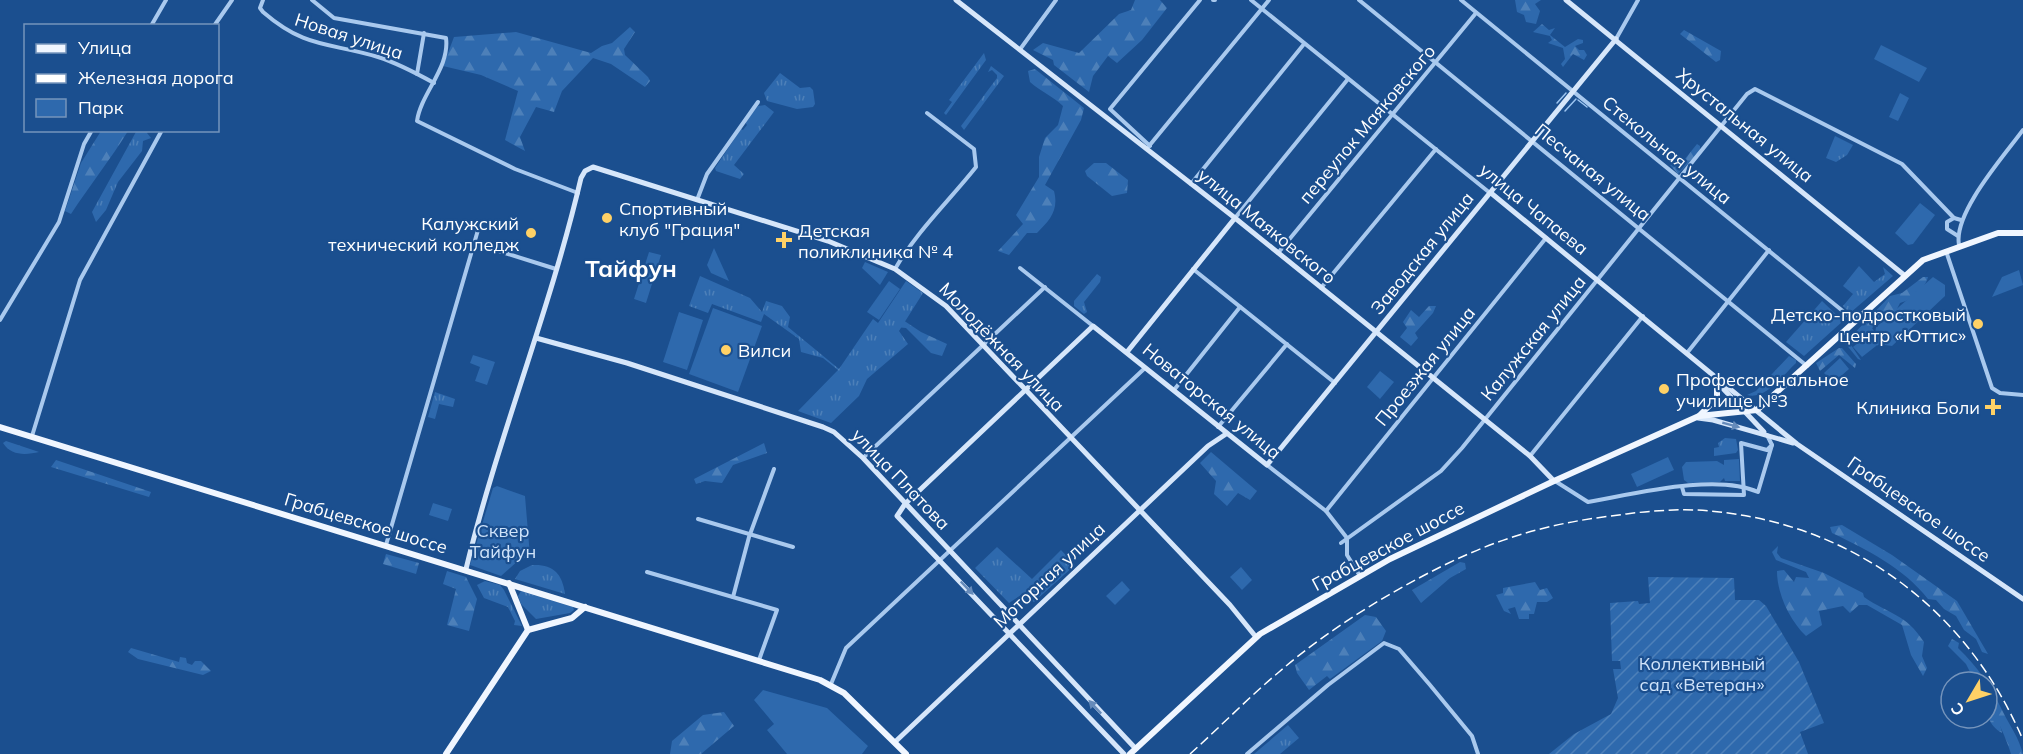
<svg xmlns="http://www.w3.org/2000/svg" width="2023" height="754" font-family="Mulish,sans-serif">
  <defs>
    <pattern id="grass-tufts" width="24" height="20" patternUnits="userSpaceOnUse" patternTransform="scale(1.5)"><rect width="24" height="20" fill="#2e69ad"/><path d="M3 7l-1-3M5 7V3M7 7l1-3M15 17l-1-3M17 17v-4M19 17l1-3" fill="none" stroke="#4d80b9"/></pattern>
    <pattern id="forest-firs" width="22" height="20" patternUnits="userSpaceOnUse" patternTransform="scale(1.5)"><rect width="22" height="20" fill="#2e69ad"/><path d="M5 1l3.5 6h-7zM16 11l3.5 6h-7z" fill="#4d80b9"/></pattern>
    <pattern id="wetland-marsh" width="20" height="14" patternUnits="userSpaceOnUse" patternTransform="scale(1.5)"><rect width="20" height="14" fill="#2e69ad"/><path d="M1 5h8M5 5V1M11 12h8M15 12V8" fill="none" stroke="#4d80b9"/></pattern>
    <pattern id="garden-furrows" width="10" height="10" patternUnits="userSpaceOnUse" patternTransform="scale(1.5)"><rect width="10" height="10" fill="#2e69ad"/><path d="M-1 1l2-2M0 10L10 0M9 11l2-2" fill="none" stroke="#4d80b9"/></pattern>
  </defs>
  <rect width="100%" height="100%" fill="#1b4f8f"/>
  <!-- grass -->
  <g fill="url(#grass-tufts)">
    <path d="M984,53L986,60L946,115L944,113L952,102L949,100Z"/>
    <path d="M991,66L1004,76L964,130L961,126L997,78V75L992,70L988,72Z"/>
    <path d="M780,73L800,88L810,87L813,90L815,104L813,107L797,109L767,101L764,93Z"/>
    <path d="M765,105L774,112L734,165L744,174L740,179L716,171L715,168L741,129L743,130L747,125L745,122L758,106Z"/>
    <path d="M137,130L148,131L147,133L151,138L143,141L142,151L118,182L106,210L96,222L92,212Z"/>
    <path d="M1835,136L1853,145L1847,155L1836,162L1826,158Z"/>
    <path d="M1859,266L1874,282L1885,274L1883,267L1893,276L1850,313L1843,306L1853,294L1843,286Z"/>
    <path d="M1097,274L1101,277L1100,282L1084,302L1087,312L1084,314L1074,306V301Z"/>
    <path d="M700,276L750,298L762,312L766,301L782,306L790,317L788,327L839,369L873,319L878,323L906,281L923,293L899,331L908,344L867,379L859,396L831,423L798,411L838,370L823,358L801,352L799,339L764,314L761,322L712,304L708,313L689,306Z"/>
    <path d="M1822,301L1843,321L1804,356L1786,342Z"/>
    <path d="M1789,356L1796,360V363C1783,375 1766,400 1747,395L1756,391Z"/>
    <path d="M435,392L455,399L453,407L439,404L435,419L428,417Z"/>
    <path d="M1725,438L1736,439L1738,450L1736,453L1714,456V448L1719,447L1718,443Z"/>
    <path d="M997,547L1032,579L1061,550L1075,565L1034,602L1021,595L1009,603L975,568Z"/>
    <path d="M532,565C553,564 562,573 565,594L515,579L520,571Z"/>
    <path d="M485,581L500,585L504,590L522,626L514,625L515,621L508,607L484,598L477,585Z"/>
    <path d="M521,591L573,607L574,610L570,613L536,619L521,604L518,596Z"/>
    <path d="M1288,725L1299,738L1280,754H1254Z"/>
  </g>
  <!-- forest -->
  <g fill="url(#forest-firs)">
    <path d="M1135,0H1160L1167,8L1142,40L1117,63L1108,56L1093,76L1089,92L1054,65L1053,60L1033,50L1043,43L1079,53L1119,14L1131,10Z"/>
    <path d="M1515,0H1541L1535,4L1540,11L1536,24L1526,22L1524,15L1517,12Z"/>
    <path d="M1542,24L1549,30L1555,28L1550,35L1565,47L1578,39L1583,40V43L1575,46L1579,50H1584L1587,55L1584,60L1573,54L1563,67L1561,64L1565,59L1563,48L1548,43L1552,40L1550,36L1533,32Z"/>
    <path d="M630,27L635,32L624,49L625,55L648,77L650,81L645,87L611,64L593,58L562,91L554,112L536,107L520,137L525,151L505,140L518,91L481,75L443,66L454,37L516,32L591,53L602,46L612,43Z"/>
    <path d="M1684,30L1721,51L1720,60L1716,62L1680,34Z"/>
    <path d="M1035,69L1084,108L1081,120L1045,185L1054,191C1059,210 1050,220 1037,233H1027L1009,255L998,251L1023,224L1016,215L1039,177V157L1045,138L1058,125L1063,106C1053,96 1041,92 1030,82L1028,71Z"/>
    <path d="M101,131H128C110,160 90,185 71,214L65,211L81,163Z"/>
    <path d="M1697,144L1700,146V152L1678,174L1670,165L1674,163L1680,165Z"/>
    <path d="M1094,163H1106L1128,180L1127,193L1112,196L1087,176L1085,171Z"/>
    <path d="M1923,277H1928C1925,289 1912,300 1900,303L1896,311L1872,328L1881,341L1879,345L1870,347L1864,340H1856L1851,345L1861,360L1858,359L1845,343L1890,296L1902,293Z"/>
    <path d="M1429,306H1436L1433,313L1415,333L1418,338L1411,346L1400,337L1407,328L1403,322L1411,310L1419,317Z"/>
    <path d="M897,316L921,332L947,344L942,356L931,353L906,328L896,327Z"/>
    <path d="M1839,348H1842L1856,364L1855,368L1839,355L1820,371L1816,363Z"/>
    <path d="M6,441L39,452C26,455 11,456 3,443Z"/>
    <path d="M764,443L767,453L733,465L722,483L705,481L696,484L694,479Z"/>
    <path d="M1211,452L1257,491L1250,500L1238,493L1227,506L1214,494L1216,481L1200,463Z"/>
    <path d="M56,460L151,492L149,497L51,467Z"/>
    <path d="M1842,525L1892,555L1957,601L1988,654L1982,652L1976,639L1964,630L1956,616L1944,609L1936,600L1928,599C1904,568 1866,549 1832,533L1830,527Z"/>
    <path d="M1778,546L1777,553L1781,558L1824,573L1863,593L1864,597C1890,615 1905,613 1924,642L1922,656L1927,668L1923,676L1911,655L1902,625L1867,605H1859L1850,613L1843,606L1819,611L1822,625L1806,636C1790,621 1777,594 1777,571L1784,570L1794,582L1796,577L1809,578L1806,572L1776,560L1772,552Z"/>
    <path d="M386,554L419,563L416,574L383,564Z"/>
    <path d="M1460,562L1465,563L1466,569L1450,578L1421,603L1412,590Z"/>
    <path d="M447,571L466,577L477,599L469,631L447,625L456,589L443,584Z"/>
    <path d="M1535,582L1540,590L1547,588L1553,598L1547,602H1537L1534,614H1529V619H1519L1515,607L1508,609L1511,614L1504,611L1496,595L1503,593V588Z"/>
    <path d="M1365,615L1376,617L1386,631L1382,641L1330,679L1327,676L1309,690L1297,673L1295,665Z"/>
    <path d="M1952,639L1959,643L1958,648C1978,667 1992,688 2003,712C2010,726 2019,738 2023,754H2011C2004,729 1987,706 1987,682H1975L1966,664L1948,646Z"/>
    <path d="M131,648L179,662L180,657L186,658L187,663L192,665L195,661H201L211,671L203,675L138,659L128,652Z"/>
    <path d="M724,712L734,726L701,754H670L672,741L703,715Z"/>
  </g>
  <!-- wetland -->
  <path fill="url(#wetland-marsh)" d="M1987,700L1998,715L2002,733C1988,725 1987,715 1987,700Z"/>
  <!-- park -->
  <g fill="#2e69ad">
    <path d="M1881,45L1927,68L1919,82L1874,59Z"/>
    <path d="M1900,93L1909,98L1898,121L1889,117Z"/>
    <path d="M1920,203L1935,215L1913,244L1908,245L1895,233Z"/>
    <path d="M714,248L729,281L711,273L707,265Z"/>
    <path d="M649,252L661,255L646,303L634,299Z"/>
    <path d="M865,262L888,272L880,285L862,268Z"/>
    <path d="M2019,270L2023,285L1992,297L2002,277Z"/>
    <path d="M1933,277L1945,285V296L1892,346L1885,345L1875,334L1876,327Z"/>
    <path d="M889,281L900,289L879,320L867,312Z"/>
    <path d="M713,308L762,326L738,392L689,374Z"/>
    <path d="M679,312L703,320L687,370L663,362Z"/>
    <path d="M1867,335L1876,346L1862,357L1853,347Z"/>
    <path d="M473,355L495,362L487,385L475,381L480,367L470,363Z"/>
    <path d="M1840,358L1849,369L1833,383L1824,373Z"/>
    <path d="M1380,371L1394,382L1380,399L1367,387Z"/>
    <path d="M1668,457L1674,470L1637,487L1631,474Z"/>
    <path d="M1739,459L1740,481H1725L1724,478L1720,482L1688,483L1684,480L1682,467L1686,462L1717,461L1724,465V460Z"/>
    <path d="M497,486L525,496L530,556L519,560L501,576L470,565L493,488Z"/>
    <path d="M433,503L452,509L448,521L429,515Z"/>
    <path d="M1241,567L1252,580L1242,590L1230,577Z"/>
    <path d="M1122,581L1130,590L1115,605L1106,596Z"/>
    <path d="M763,690L827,708L868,746L862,754H787L767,730L774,724L754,700Z"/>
  </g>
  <!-- garden -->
  <path fill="url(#garden-furrows)" d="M1648,577L1734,578L1735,600H1759L1766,606L1799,662L1824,723L1800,732L1808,754H1549L1574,734L1611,714L1618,698L1613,669H1621L1620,661H1612L1610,603L1638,601L1639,604L1650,603Z"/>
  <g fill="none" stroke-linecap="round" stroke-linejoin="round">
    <!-- stream -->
    <g stroke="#9cc4f0" stroke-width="1.5">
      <path d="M1578,100L1587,107"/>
      <path d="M1557,103L1566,93"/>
      <path d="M1565,111L1576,99"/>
    </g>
    <!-- street -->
    <g stroke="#a9c9ee" stroke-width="4">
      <path d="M263,0L260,8L263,12C306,49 328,42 378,57C397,63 416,73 434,83"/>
      <path d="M312,0L334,18L446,38C450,68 421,93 417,121L515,169L578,193"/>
      <path d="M1213,0H1215"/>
      <path d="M1251,0L1490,193"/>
      <path d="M1359,0L1807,366"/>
      <path d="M1461,0L1855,321"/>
      <path d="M151,26L166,0"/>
      <path d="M214,26L232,0"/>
      <path d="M1616,39L1638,0"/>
      <path d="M1021,48L1056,0"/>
      <path d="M417,74L424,33"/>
      <path d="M1149,146L1269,0"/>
      <path d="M1150,146L1110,109L1200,0"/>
      <path d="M1191,184L1304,44"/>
      <path d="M697,200L707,174L758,102"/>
      <path d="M1235,218L1348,79"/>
      <path d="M1958,236L1947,229V222L1954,218L1961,220"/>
      <path d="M473,243L556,269"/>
      <path d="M1959,245C1953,213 2004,156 2023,130"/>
      <path d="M1946,251L1992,388L2000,393L2023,395"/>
      <path d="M1278,253L1476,13"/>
      <path d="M1020,268L1093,326"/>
      <path d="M895,269C917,231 949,201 976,167L974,149L927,113"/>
      <path d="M1193,269L1335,383"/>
      <path d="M1321,288L1436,149"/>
      <path d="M0,320L59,222L84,144L92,130"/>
      <path d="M1687,353L1769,250"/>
      <path d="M1174,390L1240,307"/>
      <path d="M1218,427L1287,344"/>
      <path d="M32,436L80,280L162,130"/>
      <path d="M1530,456L1643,316"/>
      <path d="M863,458L1045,287"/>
      <path d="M1267,465L1326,511L1347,538V555L1360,576"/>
      <path d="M1555,481L1588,502C1634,494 1716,473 1758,492L1772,445"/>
      <path d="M1682,487L1684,494L1744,495L1741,443L1767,450L1772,445L1767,435"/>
      <path d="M1326,511L1546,238"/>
      <path d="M698,519L793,547"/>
      <path d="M1341,543L1441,471L1462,448L1747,94L1755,89L1902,164L1954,218"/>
      <path d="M386,545L478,230"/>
      <path d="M647,572L777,610L759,660"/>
      <path d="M733,597L749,537L774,469"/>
      <path d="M831,684L846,648L1145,368"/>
      <path d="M1247,754L1328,685L1384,643L1399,649L1430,685L1472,736L1478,754"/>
    </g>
    <!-- secondary -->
    <g stroke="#d6e6fa" stroke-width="5">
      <path d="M956,0L1235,218L1530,456L1554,481"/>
      <path d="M1566,0L1904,275"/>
      <path d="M1491,193L1797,444L2023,599"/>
      <path d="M536,338L627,363L823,427L834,432L863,458L1136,749"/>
      <path d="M1127,352L1235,218"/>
      <path d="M1715,380L1764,432"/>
      <path d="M1698,418L1713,420L1793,443"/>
      <path d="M466,569C498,437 550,311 581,178L585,171L593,167L828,241L895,269L946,306L1230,605L1256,637"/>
      <path d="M895,742L1208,446L1226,434"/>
      <path d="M1124,754L897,516L905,504L1093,326L1267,465L1616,39"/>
    </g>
    <!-- primary -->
    <g stroke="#f0f6ff" stroke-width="6">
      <path d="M1700,415L1717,398V381"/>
      <path d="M0,427L820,680L844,693L906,754"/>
      <path d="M509,583L528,630"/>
      <path d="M528,630L572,618L585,607"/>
      <path d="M446,754L528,630"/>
      <path d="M1130,754L1260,634L1390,559L1554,481L1699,416L1757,410L1923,260L1998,233H2023"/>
    </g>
    <!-- rail -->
    <path stroke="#fff" stroke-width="1.5" stroke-dasharray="10 4.5" stroke-linecap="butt" d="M1190,754C1220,727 1248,698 1279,672C1329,628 1405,582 1466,555C1513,534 1560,522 1611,516C1639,512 1667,509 1696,510C1844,518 1965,604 2023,740"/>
  </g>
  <!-- one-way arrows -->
  <defs><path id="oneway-solid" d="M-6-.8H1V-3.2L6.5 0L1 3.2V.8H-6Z" transform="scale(1.5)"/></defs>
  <g fill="#668bba">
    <use href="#oneway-solid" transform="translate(1731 425) rotate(15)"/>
    <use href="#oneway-solid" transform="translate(967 588) rotate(46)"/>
    <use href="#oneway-solid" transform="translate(1095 707) rotate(-133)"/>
  </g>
  <!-- markers -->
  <g fill="#ffd166" stroke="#1b4f8f" stroke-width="2">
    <circle cx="607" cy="218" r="6"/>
    <circle cx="531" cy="233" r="6"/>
    <path d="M781 231h6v6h6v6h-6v6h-6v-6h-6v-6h6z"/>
    <circle cx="1978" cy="324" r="6"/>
    <circle cx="726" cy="350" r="6"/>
    <circle cx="1664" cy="389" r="6"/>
    <path d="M1990 398h6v6h6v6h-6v6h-6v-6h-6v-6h6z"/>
  </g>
  <g text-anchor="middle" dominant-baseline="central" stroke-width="4.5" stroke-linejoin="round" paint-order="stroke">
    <!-- street labels -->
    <g font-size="18" fill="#fff" stroke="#1b4f8f">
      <text transform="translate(349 36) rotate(18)">Новая улица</text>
      <text transform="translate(1367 124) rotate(-50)">переулок Маяковского</text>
      <text transform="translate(1745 125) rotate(39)">Хрустальная улица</text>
      <text transform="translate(1667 150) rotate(39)">Стекольная улица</text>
      <text transform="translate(1593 172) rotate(39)">Песчаная улица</text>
      <text transform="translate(1534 209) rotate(39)">улица Чапаева</text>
      <text transform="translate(1267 226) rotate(39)">улица Маяковского</text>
      <text transform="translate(1422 253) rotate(-51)">Заводская улица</text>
      <text transform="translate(1533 338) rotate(-51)">Калужская улица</text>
      <text transform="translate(1002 347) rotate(46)">Молодёжная улица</text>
      <text transform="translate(1425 366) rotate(-51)">Проезжая улица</text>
      <text transform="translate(1212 401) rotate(39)">Новаторская улица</text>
      <text transform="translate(901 479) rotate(46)">улица Платова</text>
      <text transform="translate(1919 509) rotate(35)">Грабцевское шоссе</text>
      <text transform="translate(366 523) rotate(17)">Грабцевское шоссе</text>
      <text transform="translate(1388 546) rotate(-28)">Грабцевское шоссе</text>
      <text transform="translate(1049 575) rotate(-43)">Моторная улица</text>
    </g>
    <!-- poi labels -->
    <g font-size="18" fill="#fff" stroke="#1b4f8f" text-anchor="start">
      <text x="619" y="208">Спортивный<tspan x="619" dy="21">клуб "Грация"</tspan></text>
      <text x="519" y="223" text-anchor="end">Калужский<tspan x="519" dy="21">технический колледж</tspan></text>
      <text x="798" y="230">Детская<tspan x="798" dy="21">поликлиника № 4</tspan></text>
      <text x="1966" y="314" text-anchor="end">Детско-подростковый<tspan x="1966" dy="21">центр «Юттис»</tspan></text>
      <text x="738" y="350">Вилси</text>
      <text x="1676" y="379">Профессиональное<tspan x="1676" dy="21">училище №3</tspan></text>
      <text x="1980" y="407" text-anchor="end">Клиника Боли</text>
    </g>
    <!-- park labels -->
    <g font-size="18" fill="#cfe3fa" stroke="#1b4f8f">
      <text x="503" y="530">Сквер<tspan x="503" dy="21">Тайфун</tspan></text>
      <text x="1702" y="663">Коллективный<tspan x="1702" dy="21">сад «Ветеран»</tspan></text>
    </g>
    <!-- district labels -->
    <g font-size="24" font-weight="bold" fill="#fff" stroke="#1b4f8f">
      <text x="631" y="268">Тайфун</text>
    </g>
  </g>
  <!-- legend -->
  <rect x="24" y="24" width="195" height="108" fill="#1b4f8f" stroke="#7695bc" stroke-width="1.5"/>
  <rect x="36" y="44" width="30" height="9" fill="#f0f6ff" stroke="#7695bc" stroke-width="1.5"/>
  <text x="78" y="54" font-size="18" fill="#ffffff">Улица</text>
  <rect x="36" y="74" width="30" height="9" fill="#ffffff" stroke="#7695bc" stroke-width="1.5"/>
  <text x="78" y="84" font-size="18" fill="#ffffff">Железная дорога</text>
  <rect x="36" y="99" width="30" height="18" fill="#2e69ad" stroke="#7695bc" stroke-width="1.5"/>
  <text x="78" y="114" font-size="18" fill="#ffffff">Парк</text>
  <!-- north arrow -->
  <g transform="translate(1969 700) rotate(231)"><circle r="28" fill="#1b4f8f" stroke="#7695bc" stroke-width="1.5"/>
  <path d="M0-4.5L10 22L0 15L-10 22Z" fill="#ffd166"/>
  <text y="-9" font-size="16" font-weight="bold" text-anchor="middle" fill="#ffffff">С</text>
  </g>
</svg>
